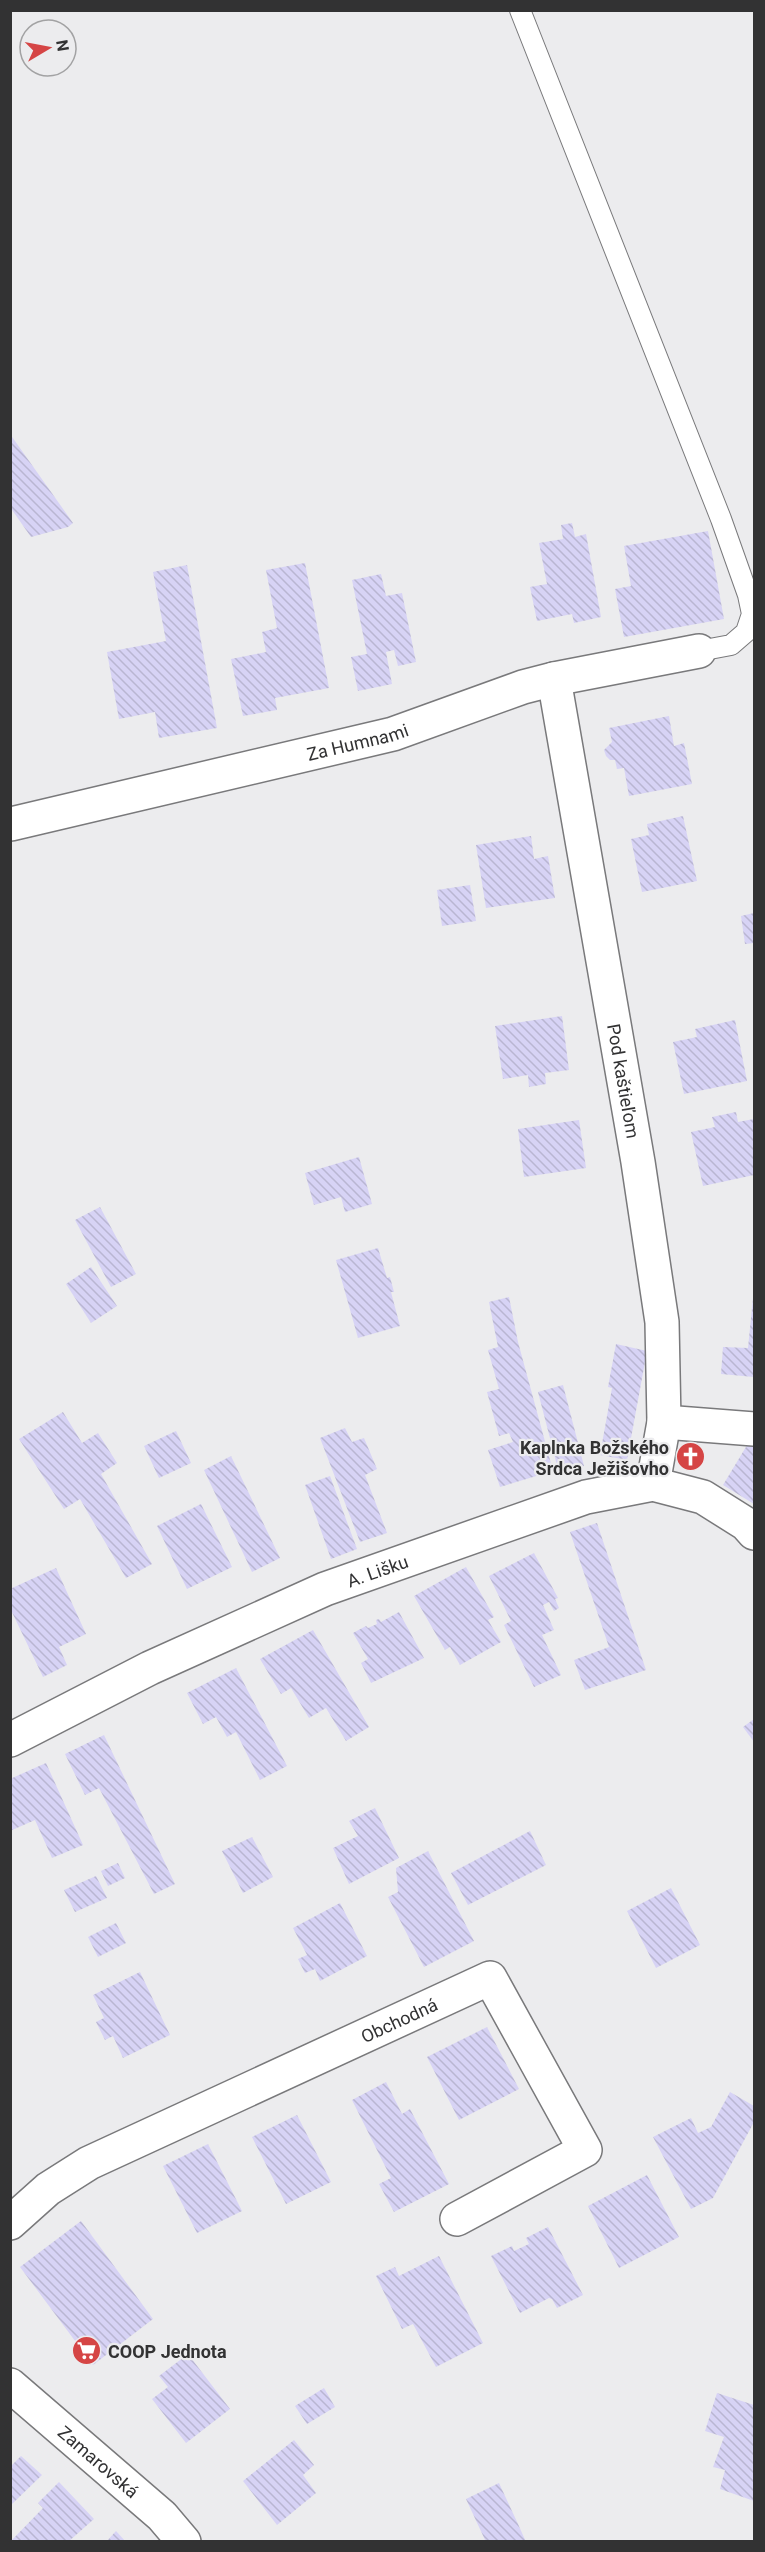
<svg xmlns="http://www.w3.org/2000/svg" width="765" height="2552" font-family="Roboto,sans-serif">
  <defs>
    <pattern id="building-back-hatch" width="6" height="6" patternUnits="userSpaceOnUse" patternTransform="scale(1.5)"><rect width="6" height="6" fill="#d7d3f5"/><path d="M-1 5l2 2M0 0l6 6M5-1l2 2" fill="none" stroke="#b9b6d2"/></pattern>
  </defs>
  <rect width="100%" height="100%" fill="#ececee"/>
  <!-- building -->
  <g fill="url(#building-back-hatch)">
    <path d="M10,434L73,523L68,527L31,537L10,507Z"/>
    <path d="M572,523L575,537L586,534L601,617L574,623L572,614L537,621L530,587L547,584L539,543L563,539L561,525Z"/>
    <path d="M708,531L724,619L624,637L615,589L631,586L624,546Z"/>
    <path d="M305,563L329,688L275,698L277,710L243,716L231,659L266,652L262,632L277,628L266,570Z"/>
    <path d="M187,565L217,728L159,738L155,712L119,719L107,652L166,641L153,572Z"/>
    <path d="M381,574L386,596L402,593L416,662L398,666L394,650L386,652L392,684L358,691L351,657L367,654L352,580Z"/>
    <path d="M669,716L674,746L684,743L692,784L629,796L624,768L617,769L615,760H610L606,756L604,750L612,742L609,728Z"/>
    <path d="M683,816L697,881L642,892L631,839L649,835L647,824Z"/>
    <path d="M531,836L534,859L548,856L555,898L486,908L476,845Z"/>
    <path d="M470,885L476,921L442,926L437,890Z"/>
    <path d="M754,913V943L745,944L741,916Z"/>
    <path d="M562,1016L569,1070L545,1073L546,1084L529,1087L528,1075L503,1079L495,1026Z"/>
    <path d="M735,1020L747,1081L684,1094L673,1042L697,1037L695,1029Z"/>
    <path d="M736,1112L738,1122L754,1119V1175L703,1186L691,1132L715,1127L712,1117Z"/>
    <path d="M579,1120L586,1168L524,1177L518,1129Z"/>
    <path d="M359,1157L372,1204L345,1212L341,1197L314,1205L305,1173Z"/>
    <path d="M100,1207L136,1274L111,1287L75,1220Z"/>
    <path d="M378,1248L387,1278L390,1277L394,1292H391L400,1326L358,1338L336,1260Z"/>
    <path d="M91,1267L117,1306L91,1323L66,1284Z"/>
    <path d="M509,1297L518,1342L553,1471L500,1487L488,1450L513,1442L509,1433L499,1436L487,1392L499,1389L488,1350L498,1347L489,1302Z"/>
    <path d="M753,1298L754,1377L721,1374L723,1347L748,1348Z"/>
    <path d="M616,1344L647,1351L627,1460L600,1455L612,1388L608,1387Z"/>
    <path d="M563,1385L584,1466L559,1473L538,1392Z"/>
    <path d="M63,1412L82,1443L98,1433L117,1463L101,1474L152,1564L126,1578L80,1499L64,1509L19,1439Z"/>
    <path d="M345,1428L352,1442L364,1438L377,1469L365,1475L387,1533L360,1542L320,1438Z"/>
    <path d="M176,1431L191,1463L159,1478L144,1446Z"/>
    <path d="M752,1437L754,1439V1504L723,1485Z"/>
    <path d="M696,1450L698,1464L686,1466L683,1453Z"/>
    <path d="M231,1456L280,1558L252,1572L204,1470Z"/>
    <path d="M330,1476L357,1549L331,1559L305,1485Z"/>
    <path d="M201,1504L232,1567L187,1589L157,1526Z"/>
    <path d="M597,1523L646,1670L585,1690L574,1660L609,1647L570,1532Z"/>
    <path d="M534,1553L558,1598L555,1599L559,1608L554,1611L549,1602L543,1605L554,1630L542,1635L561,1675L534,1687L504,1625L511,1621L489,1576Z"/>
    <path d="M466,1567L494,1617L488,1620L501,1642L460,1665L450,1647L445,1650L414,1596Z"/>
    <path d="M56,1568L86,1634L59,1647L67,1665L43,1677L10,1608V1589Z"/>
    <path d="M399,1612L424,1658L371,1683L361,1663L368,1659L353,1633L366,1626L368,1628L377,1624L376,1620L379,1619L381,1622Z"/>
    <path d="M313,1630L369,1727L346,1741L326,1708L309,1718L291,1688L281,1694L260,1659Z"/>
    <path d="M236,1668L287,1766L260,1780L236,1732L227,1737L216,1717L203,1724L187,1693Z"/>
    <path d="M754,1719V1742L743,1727Z"/>
    <path d="M104,1735L175,1884L154,1894L99,1788L85,1795L65,1754Z"/>
    <path d="M46,1763L83,1845L52,1858L35,1820L10,1831V1779Z"/>
    <path d="M375,1808L399,1858L349,1884L333,1848L358,1836L349,1821Z"/>
    <path d="M530,1831L546,1865L468,1905L451,1873Z"/>
    <path d="M252,1837L273,1877L243,1893L222,1851Z"/>
    <path d="M428,1851L474,1941L424,1967L388,1897L398,1892L396,1868Z"/>
    <path d="M118,1863L125,1878L108,1886L101,1871Z"/>
    <path d="M96,1876L107,1898L75,1912L64,1890Z"/>
    <path d="M671,1888L700,1945L656,1968L627,1911Z"/>
    <path d="M340,1903L367,1956L320,1981L315,1969L305,1973L298,1959L307,1955L293,1928Z"/>
    <path d="M116,1923L126,1943L98,1957L88,1937Z"/>
    <path d="M140,1972L170,2035L123,2058L113,2036L105,2040L96,2022L104,2018L93,1995Z"/>
    <path d="M487,2027L519,2089L459,2120L427,2057Z"/>
    <path d="M386,2082L402,2114L410,2109L449,2184L394,2212L379,2184L391,2178L352,2100Z"/>
    <path d="M730,2092L754,2106V2122L713,2198L691,2209L653,2137L691,2118L698,2133L711,2127Z"/>
    <path d="M297,2115L331,2182L286,2204L252,2137Z"/>
    <path d="M208,2144L242,2211L197,2233L163,2166Z"/>
    <path d="M647,2175L679,2237L619,2268L588,2206Z"/>
    <path d="M81,2221L153,2319L93,2365L20,2267Z"/>
    <path d="M548,2227L583,2295L557,2308L552,2299L549,2298L520,2313L491,2256L512,2246L514,2251L529,2244L526,2238Z"/>
    <path d="M439,2256L483,2343L436,2367L413,2324L402,2329L376,2276L395,2267L399,2276Z"/>
    <path d="M188,2354L230,2409L186,2443L152,2399L168,2387L159,2376Z"/>
    <path d="M324,2388L335,2407L307,2424L295,2406Z"/>
    <path d="M717,2393L754,2405V2501L720,2489L725,2470L713,2467L724,2437L705,2431Z"/>
    <path d="M294,2440L314,2465L303,2475L316,2493L277,2525L243,2481Z"/>
    <path d="M21,2456L42,2475L10,2506V2467Z"/>
    <path d="M59,2482L94,2519L68,2542H10L43,2508L38,2503Z"/>
    <path d="M499,2483L518,2524L526,2542H486L466,2499Z"/>
    <path d="M116,2531L126,2542H106Z"/>
  </g>
  <g fill="none" stroke-linecap="round" stroke-linejoin="round">
    <defs>
      <path id="service" d="M520,10L721,519L748,595L752,614L746,632L731,645L699,651"/>
      <g id="minor">
        <path id="s1" d="M554,679L638,1162L662,1322L664,1422L653,1484"/>
        <path id="s2" d="M11,824L393,734L523,687L554,679L699,651"/>
        <path d="M664,1422L754,1429"/>
        <path id="s3" d="M10,1740L150,1668L325,1589L586,1497L653,1484L703,1497L746,1524L754,1533"/>
        <path id="s4" d="M10,2223L48,2189L89,2163L490,1978L585,2150L457,2219"/>
      </g>
      <g id="secondary">
        <path id="s5" d="M10,2385L162,2516L184,2542"/>
      </g>
    </defs>
    <!-- service casing -->
    <use href="#service" stroke="#79797b" stroke-width="22"/>
    <!-- minor casing -->
    <use href="#minor" stroke="#79797b" stroke-width="36"/>
    <!-- secondary casing -->
    <use href="#secondary" stroke="#79797b" stroke-width="36"/>
    <!-- service -->
    <use href="#service" stroke="#fff" stroke-width="20"/>
    <!-- minor -->
    <use href="#minor" stroke="#fff" stroke-width="33"/>
    <!-- secondary -->
    <use href="#secondary" stroke="#fff" stroke-width="33"/>
  </g>
  <!-- icons -->
  <defs>
    <symbol id="church-disc" viewBox="-11 -11 22 22"><circle r="9.5" fill="#d54545" stroke="#ececee"/><path d="M-1.2-6h2.4v3.5h3.3v2.4h-3.3V6h-2.4V-.1h-3.3v-2.4h3.3Z" fill="#fff"/></symbol>
    <symbol id="supermarket-disc" viewBox="-11 -11 22 22"><circle r="9.5" fill="#d54545" stroke="#ececee"/><path d="M-6-5.5h2.5l.6 2H6L4.5 2H-2.5L-4.4-4H-6ZM-1.5 3.2a1.3 1.3 0 1 0 .1 0ZM3 3.2a1.3 1.3 0 1 0 .1 0Z" fill="#fff"/></symbol>
  </defs>
  <g fill-rule="evenodd">
    <use href="#church-disc" x="674" y="1440" width="33" height="33"/>
    <use href="#supermarket-disc" x="70" y="2334" width="33" height="33"/>
  </g>
  <g text-anchor="middle" dominant-baseline="central" stroke-width="4.5" stroke-linejoin="round" paint-order="stroke">
    <!-- street labels -->
    <g font-size="18" fill="#323233" stroke="#ececee">
      <text stroke="none"><textPath href="#s2" startOffset="356">Za Humnami</textPath></text>
      <text stroke="none"><textPath href="#s1" startOffset="408">Pod kaštieľom</textPath></text>
      <text stroke="none"><textPath href="#s3" startOffset="405">A. Lišku</textPath></text>
      <text stroke="none"><textPath href="#s4" startOffset="441">Obchodná</textPath></text>
      <text stroke="none"><textPath href="#s5" startOffset="117">Zamarovská</textPath></text>
    </g>
    <!-- poi labels -->
    <g font-size="18" font-weight="bold" fill="#323233" stroke="#ececee" text-anchor="end">
      <text x="669" y="1447">Kaplnka Božského<tspan x="669" dy="21">Srdca Ježišovho</tspan></text>
      <text x="108" y="2351" text-anchor="start">COOP Jednota</text>
    </g>
  </g>
  <!-- border -->
  <rect width="765" height="2552" fill="none" stroke="#323233" stroke-width="24"/>
  <!-- north arrow -->
  <g transform="translate(48 48) rotate(80)"><circle r="28" fill="#ececee" stroke="#a2a2a3" stroke-width="1.5"/>
  <path d="M0-4.5L10 22L0 15L-10 22Z" fill="#d54545"/>
  <text y="-9" font-size="16" font-weight="bold" text-anchor="middle" fill="#323233">N</text>
  </g>
</svg>
